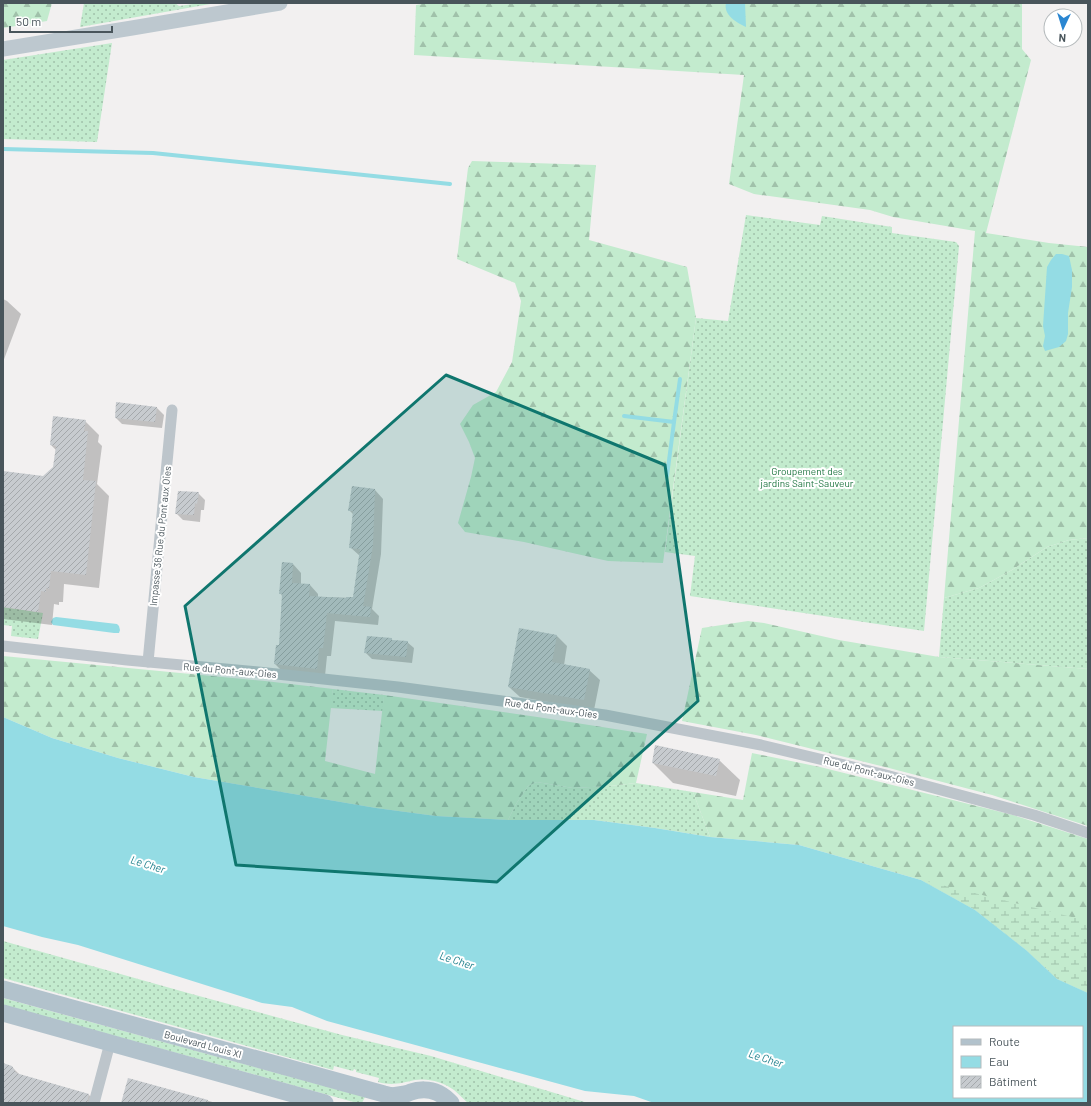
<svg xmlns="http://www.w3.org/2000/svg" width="1091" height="1106" font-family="Barlow,sans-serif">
  <defs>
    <pattern id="grass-dots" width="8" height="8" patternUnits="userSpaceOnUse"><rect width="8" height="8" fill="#c3ebce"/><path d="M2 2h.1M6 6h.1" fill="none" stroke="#a0c1aa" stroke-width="1.8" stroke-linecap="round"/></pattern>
    <pattern id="forest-firs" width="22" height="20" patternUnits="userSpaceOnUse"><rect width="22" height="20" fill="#c3ebce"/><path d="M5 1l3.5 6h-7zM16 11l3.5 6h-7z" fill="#a0c1aa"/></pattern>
    <pattern id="wetland-marsh" width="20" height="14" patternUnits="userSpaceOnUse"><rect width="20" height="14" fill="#c3ebce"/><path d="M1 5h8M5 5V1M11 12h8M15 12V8" fill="none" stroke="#a0c1aa"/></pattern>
    <pattern id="building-hatch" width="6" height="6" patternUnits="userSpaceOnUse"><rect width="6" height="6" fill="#c7cbcf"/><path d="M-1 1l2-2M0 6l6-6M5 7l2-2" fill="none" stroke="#a4a8ab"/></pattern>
  </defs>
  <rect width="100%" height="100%" fill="#f2f0f0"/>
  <!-- grass -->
  <g fill="url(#grass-dots)">
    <path d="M84,3H175L179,6L200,3H216L80,27Z"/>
    <path d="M112,43L97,142L3,139V60Z"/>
    <path d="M746,215L820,225L822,216L892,227V233L956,242L959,246L924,631L690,596L695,556L665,552L696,318L728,321Z"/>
    <path d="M1088,538V669L939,657L944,598L979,588L1012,570L1047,547L1069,540Z"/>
    <path d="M3,607L43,613L38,639L11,636L12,626L3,625Z"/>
    <path d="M333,689L384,695L383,711L330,708Z"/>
    <path d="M537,782L573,788L610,786L636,783L693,792L710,837L655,828L594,820H508L516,804L528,786Z"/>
    <path d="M3,941L188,993L342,1035L431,1056L588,1103H468C463,1099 459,1094 454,1090C443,1082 428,1078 415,1080C401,1083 393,1086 378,1082L379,1078L356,1072V1070L354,1069L353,1071L334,1066L333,1070L3,978Z"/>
    <path d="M3,998L365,1097L362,1103H357L3,1005Z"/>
  </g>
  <!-- forest -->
  <g fill="url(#forest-firs)">
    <path d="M3,3H52L47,21L3,28Z"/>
    <path d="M429,3H1022V49L1031,60L986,233L1049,243L1088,247V538L1069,540L1047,547L1012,570L979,588L944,598L975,231L893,217L870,210L754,194L729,184L744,75L414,55L416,5Z"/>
    <path d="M472,161L596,165L589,240L687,267L696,318L663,563L608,561L524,542L465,532L458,523L471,477L475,458L469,442L460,424L473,405L496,392L512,362L521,301L515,283L457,259L468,168Z"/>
    <path d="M748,621L764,623L839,640L939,657L1088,669V826L992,795L889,768L756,735L682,721L702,628Z"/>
    <path d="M3,656L265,681L333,689L325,761L375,774L384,695L544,718L647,734L636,783L610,786L573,788L537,782L528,786L516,804L508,820L436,816L376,808L194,777L118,758L52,738L3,717Z"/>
    <path d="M752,753L820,767L1013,815L1088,839V993L1057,979L1026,950L975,910L921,880L799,845L710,837L693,792L743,800Z"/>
  </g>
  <!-- wetland -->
  <path fill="url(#wetland-marsh)" d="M921,880L1088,921V993L1057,979L1026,950L975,910Z"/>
  <!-- water -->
  <g fill="#94dce4" fill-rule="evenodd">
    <path d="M726,3H745L746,27C737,23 723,15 726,3Z"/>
    <path d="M1056,254H1062L1069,256L1072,270V287L1068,313V334L1066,341L1059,347L1045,351L1043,346L1045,336L1043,326L1047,267L1051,260Z"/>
    <path d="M56,617L117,624L119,626L120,630L119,633H114L53,625L51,622L53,618Z"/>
    <path d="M3,717L52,738L118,758L194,777L376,808L436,816L508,820H594L655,828L710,837L799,845L921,880L975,910L1026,950L1057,979L1088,993V1103H654L634,1096L585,1091L327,1021L292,1007L262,1003L78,945L42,937L3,926ZM954,1027H1082V1097H954Z"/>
  </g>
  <!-- shadow -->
  <g fill="#0003">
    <path d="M3,299L7,301L21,314L3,362Z"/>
    <path d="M157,408L164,415L162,428L122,424L116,418Z"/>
    <path d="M85,421L99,435L98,442L102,446L97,484L109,496L99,588L64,584L63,602H59V605L54,604L52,625L3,619V472L44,477L54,468L56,450L51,445Z"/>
    <path d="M375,490L383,499L381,554L372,609L379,616L378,625L335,621L331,656H327L325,676L283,672L275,664L280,646L283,597L280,593L282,564H293L301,573V585H310L318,594V597L354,598L360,556L350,547L354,515L349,510Z"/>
    <path d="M198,493L205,500L204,510H201L200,522L183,520L176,513Z"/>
    <path d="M520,630L557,636L567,646L564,665L589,670L600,680L594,710L520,697L509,687Z"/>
    <path d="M391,639L394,641L407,642L414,648L412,663L372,659L366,653Z"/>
    <path d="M719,760L740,780L736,796L673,783L653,763Z"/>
    <path d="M3,1064L12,1067L21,1076L89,1095L97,1103H3Z"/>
    <path d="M129,1079L216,1103H122Z"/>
  </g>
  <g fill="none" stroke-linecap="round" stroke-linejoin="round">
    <!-- stream -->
    <g stroke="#94dce4" stroke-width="4">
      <path d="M3,149L153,153L450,184"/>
      <path d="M624,416L674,422L680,379"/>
      <path d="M667,476L674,422"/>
    </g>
  </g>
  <!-- building -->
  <g fill="url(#building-hatch)">
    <path d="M116,402L157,407L155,422L115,418Z"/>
    <path d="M53,416L86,420L84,431H88L83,480L96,481L86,575L51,571L49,589L46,588V592L41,591L38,612L3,607V471L43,476L53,467L56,446L50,445Z"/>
    <path d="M352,486L375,489L373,545L363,606L371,607L370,617L327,613L323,648H319L317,669L274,664L276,645H279L282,594H279L282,562L293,563L292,583L310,584L309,596L346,598V597H353L360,549L349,548L353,511H348Z"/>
    <path d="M178,491L199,492L197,504L195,503L194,515L175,514Z"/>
    <path d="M519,628L557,635L552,662L590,669L584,700L508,687Z"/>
    <path d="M367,636L392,638V640L408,641L406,657L364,653Z"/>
    <path d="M655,745L720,759L716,776L652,763Z"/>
    <path d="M3,1063L12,1066L16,1073L89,1094L87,1103H3Z"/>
    <path d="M128,1078L208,1100L207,1103H121Z"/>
  </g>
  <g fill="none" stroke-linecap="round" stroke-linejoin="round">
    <!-- street -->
    <g stroke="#bdc5cb" stroke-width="11">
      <path d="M3,646L127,660L258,672L398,687L605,715L761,745L882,774L1034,815L1088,833"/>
      <path d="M148,662L172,410"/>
      <path d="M94,1103L110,1043"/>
    </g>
    <!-- secondary -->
    <path stroke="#bdc8cf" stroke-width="15" d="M3,49L132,28L280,3"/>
    <!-- primary -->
    <g stroke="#b2c2cc" stroke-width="17">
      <path d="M3,989L384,1094L392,1096L405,1094"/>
      <path d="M3,1013L325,1103"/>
      <path d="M396,1100C414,1087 435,1085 451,1103"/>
    </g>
  </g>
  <!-- marked area -->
  <path fill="#0f766e" fill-opacity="0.2" stroke="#0f766e" stroke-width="3" stroke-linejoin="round" d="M446,375L665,465L698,701L497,882L236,865L185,606Z"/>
  <g text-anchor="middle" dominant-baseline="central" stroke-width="4" stroke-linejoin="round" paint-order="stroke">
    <!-- park labels -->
    <g font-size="10" fill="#207742" stroke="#fff">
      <text x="807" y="471">Groupement des<tspan x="807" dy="12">jardins Saint-Sauveur</tspan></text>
    </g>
    <!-- street labels -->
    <g font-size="10" fill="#49555b" stroke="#fff">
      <text transform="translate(160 536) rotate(-84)">Impasse 36 Rue du Pont aux Oies</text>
      <text transform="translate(230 670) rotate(5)">Rue du Pont-aux-Oies</text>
      <text transform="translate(551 708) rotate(8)">Rue du Pont-aux-Oies</text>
      <text transform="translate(869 771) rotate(14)">Rue du Pont-aux-Oies</text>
      <text transform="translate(203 1044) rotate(15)">Boulevard Louis XI</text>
    </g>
    <!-- water labels -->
    <g font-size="11" font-style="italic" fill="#197d89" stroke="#fff">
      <text transform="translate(148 864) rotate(17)">Le Cher</text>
      <text transform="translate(457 960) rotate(18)">Le Cher</text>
      <text transform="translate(766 1058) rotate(18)">Le Cher</text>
    </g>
  </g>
  <!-- border -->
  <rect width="1091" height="1106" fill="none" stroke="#49555b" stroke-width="8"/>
  <!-- legend -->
  <rect x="953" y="1026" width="130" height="72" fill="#ffffff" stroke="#b6bbbd"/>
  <rect x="961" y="1039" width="20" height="6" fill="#b2c2cc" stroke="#b6bbbd"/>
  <text x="989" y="1046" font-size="12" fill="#49555b">Route</text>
  <rect x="961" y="1056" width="20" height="12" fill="#94dce4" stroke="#b6bbbd"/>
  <text x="989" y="1066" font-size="12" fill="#49555b">Eau</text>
  <rect x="961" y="1076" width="20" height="12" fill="url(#building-hatch)" stroke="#b6bbbd"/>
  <text x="989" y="1086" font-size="12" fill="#49555b">Bâtiment</text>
  <!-- north arrow -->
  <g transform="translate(1063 28) rotate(184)"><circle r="19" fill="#ffffff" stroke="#b6bbbd"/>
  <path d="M0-3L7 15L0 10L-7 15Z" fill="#2a86d1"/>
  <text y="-6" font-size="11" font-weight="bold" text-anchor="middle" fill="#49555b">N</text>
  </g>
  <!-- scale -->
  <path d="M10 26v6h102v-6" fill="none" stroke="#49555b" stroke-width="2"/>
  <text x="16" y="26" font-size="12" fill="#49555b" stroke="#ffffff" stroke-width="3" paint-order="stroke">50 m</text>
</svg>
